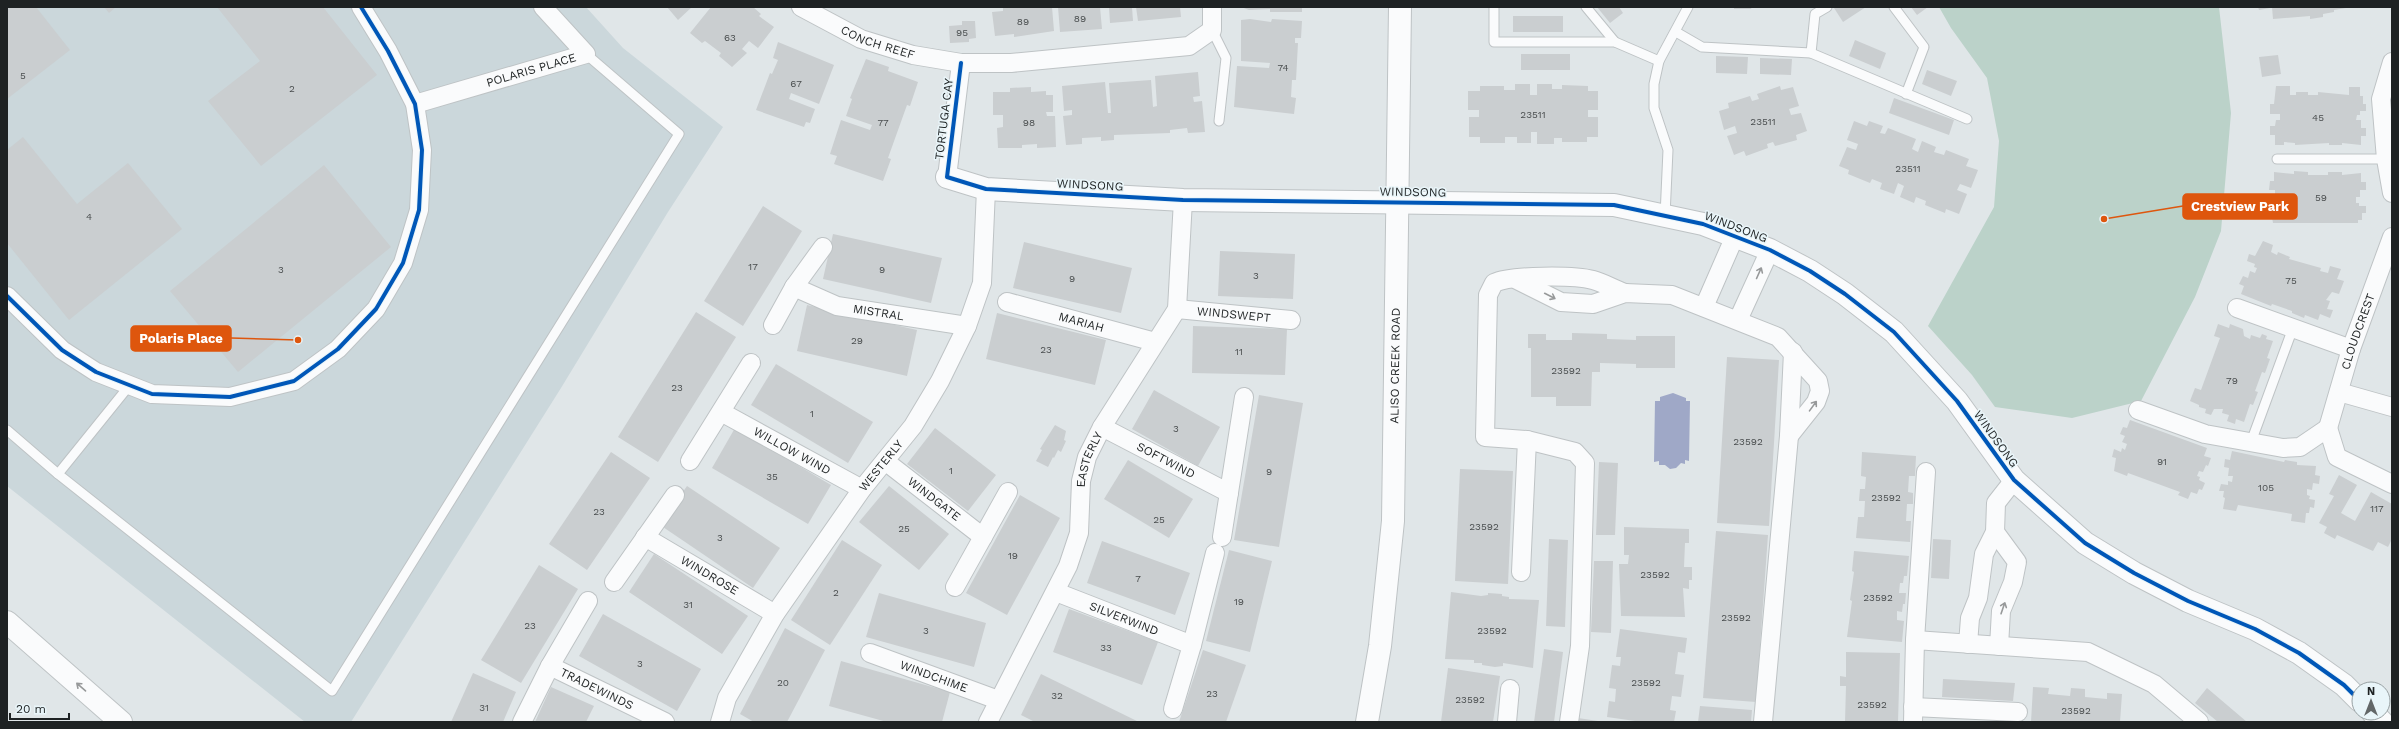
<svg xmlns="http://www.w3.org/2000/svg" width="2399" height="729" font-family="'Work Sans',sans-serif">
  <rect width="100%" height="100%" fill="#e0e6e8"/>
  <!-- built -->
  <path fill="#cbd7db" d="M7,7H586L623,48L723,127L668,212L561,388L351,722H305L7,486Z"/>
  <!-- green -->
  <path fill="#bbd2c9" d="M1939,7H2219L2231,113L2221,231L2195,297L2141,401L2072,418L1995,407L1972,375L1928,326L1994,207L1999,141L1987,78L1951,28Z"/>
  <!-- water -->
  <path fill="#9fa8c7" d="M1673,393L1686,398V401H1690L1689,461L1685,460V464L1681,463L1676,468L1670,469L1665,465H1659V461L1654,462L1655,401H1660V397Z"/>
  <!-- building -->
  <g fill="#caced0">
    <path d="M7,7H36L70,50L7,99Z"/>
    <path d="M104,7H116L109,13Z"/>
    <path d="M217,7H323L377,75L261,166L208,101L260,61Z"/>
    <path d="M667,7H692L678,20Z"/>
    <path d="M711,7H753L761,14L759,16L774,27L758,48L749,41L742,49L747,53L732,67L719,56L721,53L705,41L702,43L690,33Z"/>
    <path d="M1003,7H1052L1054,31L1014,37V34L995,36L992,12L1003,11Z"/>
    <path d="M1058,7H1100L1102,29L1060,32Z"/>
    <path d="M1109,7H1132L1133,21L1110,23Z"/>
    <path d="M1136,7H1180L1181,17L1138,21Z"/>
    <path d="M1241,7H1302V12H1270V9L1249,10Z"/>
    <path d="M1597,7H1619L1623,13L1610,23Z"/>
    <path d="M1734,7H1752L1751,9H1734Z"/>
    <path d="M1836,7H1866L1843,22L1834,8Z"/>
    <path d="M1911,7H1928L1917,15Z"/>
    <path d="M2258,7H2270V8L2259,10Z"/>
    <path d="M2272,7H2346V8L2334,10V12L2323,14V17L2310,19V16L2273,19Z"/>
    <rect x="1513" y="16" width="50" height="16"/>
    <path d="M1250,19L1271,22L1272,19L1302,21L1301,38H1295V43H1298L1296,80H1292L1291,97L1296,98L1294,114L1234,107L1237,66L1269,68L1270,63L1241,61V20Z"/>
    <path d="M962,21H975L976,38L969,39V42L950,43L949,26L962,25Z"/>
    <path d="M1855,40L1886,53L1880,69L1849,56Z"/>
    <path d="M778,42L834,65L819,104L791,93L789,99L815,109L810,123L806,122L804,127L756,110L770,73L772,74L778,60L773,58Z"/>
    <rect x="1521" y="54" width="49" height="16"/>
    <path d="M2278,55L2281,74L2262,77L2259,57Z"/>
    <path d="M1716,56L1748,57L1747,74L1716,73Z"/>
    <path d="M1760,58L1792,59L1791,75L1760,74Z"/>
    <path d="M866,59L889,67L888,71L918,82L910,106L907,105L888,158L891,159L883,181L834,164L837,156L830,154L841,120L870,130L872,125L846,116L852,99L850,98Z"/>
    <path d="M1927,70L1957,81L1951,96L1922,84Z"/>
    <path d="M1198,72L1200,96L1193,97L1194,102L1202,101L1205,132L1188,133L1187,128L1170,130V133L1114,135V140L1101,141V137L1082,138V144L1066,145L1063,116L1072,115V110L1064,111L1062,86L1105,82L1108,113H1111L1109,83L1151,80L1153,107L1157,106L1155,76Z"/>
    <path d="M1515,84H1530V95H1537V84H1552V89H1562V85L1588,86V91H1598V110H1588V117H1598V137H1587V142H1562V138H1554V144H1537V132H1531V143H1517V137H1505V143H1480V137H1469V117H1479V110H1468V91H1480V86H1504V90H1515Z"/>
    <path d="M1780,86L1781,90L1793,87L1799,106L1789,109L1791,115L1801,113L1807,131L1796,135L1797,140L1775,146L1773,142L1767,144L1768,148L1746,156L1744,151L1734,155L1727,136L1737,133L1735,126L1724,130L1719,111L1729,108L1728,103L1750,96L1752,101L1759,99L1757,94Z"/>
    <path d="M2276,86H2290V95H2296V92H2308V95H2318V92L2349,95V87H2360V96H2363V104H2366V111H2360V115H2357L2356,120H2361V128H2366V136H2361V145L2342,143V145H2329V143L2295,145V143L2284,142V145H2275V135H2270V126H2275L2276,120H2280V114H2270V104H2274Z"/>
    <path d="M1031,87V92L1046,91V95H1053V112H1046L1047,116H1055L1056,147L1037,148V144L1022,145V148H998L997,128L1003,127V115H993V92H1010V88Z"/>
    <path d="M1894,98L1954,120L1949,135L1889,113Z"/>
    <path d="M1854,121L1867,126L1869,121L1883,126L1880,133L1885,134L1888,128L1916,139L1912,149L1918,152L1922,141L1936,147L1934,152L1944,155L1946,150L1969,159L1966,166L1978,170L1971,188L1960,184L1957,190L1967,194L1959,214L1946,209L1945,213L1925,205L1926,201L1916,197L1914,203L1900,197L1904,186L1898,183L1894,194L1880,189L1882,183L1872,179L1870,183L1848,174L1849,170L1839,166L1847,147L1856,150L1858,144L1847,140Z"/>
    <path d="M23,137L77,204L128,163L182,229L69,320L7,243V150Z"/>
    <path d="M324,165L391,247L238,372L170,291Z"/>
    <path d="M2294,171L2308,172V175H2328V172H2342V175L2361,173V182H2366V190H2360V197H2356V203H2359V206H2366V213H2362V220H2358V223H2273L2270,206H2277V202L2281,203V197H2275V190H2269L2270,181H2274V172L2294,174Z"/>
    <path d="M763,206L802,231L743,326L704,301Z"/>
    <path d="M833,234L942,258L931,303L823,279Z"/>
    <path d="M2263,241L2273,245L2271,252L2277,255L2278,252L2290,257L2289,259L2321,268L2320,271L2328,273L2330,266L2341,269L2337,279L2344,281L2339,294L2332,292L2326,300L2330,301L2327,309L2333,310L2330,318L2320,314L2318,320L2305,315L2304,318L2292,313V311L2272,304L2271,306L2241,294L2244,286L2239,284L2243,276L2248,278L2250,271L2255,273L2257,268L2254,267L2255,264L2247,261L2249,254L2255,256Z"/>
    <path d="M1024,242L1132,268L1121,313L1013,288Z"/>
    <path d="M1220,251L1295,254L1293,299L1218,296Z"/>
    <path d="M807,305L917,330L907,376L797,351Z"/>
    <path d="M696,312L736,337L658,462L618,437Z"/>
    <path d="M997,313L1106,340L1095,385L986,359Z"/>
    <path d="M2218,324L2229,328L2230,324L2243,329L2244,336L2250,339L2251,335L2260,338L2262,334L2267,336L2266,339L2273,341L2267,358L2270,359L2265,373L2262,372L2255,391L2258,392L2253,405L2250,404L2244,422L2236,419L2235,424L2227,421L2229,415L2222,413L2223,409H2214L2211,415L2205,413L2206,409L2199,407V405L2190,401L2195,388L2201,390L2220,338L2214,336Z"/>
    <path d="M1193,326L1287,329L1285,375L1192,373Z"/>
    <path d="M1572,333L1607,334V339L1636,340V336H1675V368H1636V364L1600,363V372H1592L1591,406H1556V397H1531V348H1528V334H1546V340H1572Z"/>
    <path d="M1727,357L1779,360L1769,526L1717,523Z"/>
    <path d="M776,364L873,422L848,463L751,405Z"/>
    <path d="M1154,390L1220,427L1198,466L1132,429Z"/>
    <path d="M1259,395L1303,403L1279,547L1234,540Z"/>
    <path d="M2130,420L2207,448L2204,456L2211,458L2208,466L2206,465L2203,472L2199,471L2197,476L2200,477L2199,480L2205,483L2202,490L2199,489L2197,494L2191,492L2188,499L2178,495L2180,492L2128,473L2127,476L2114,471L2116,458L2112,457L2114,449L2121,452L2122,448L2125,450L2127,444L2122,442L2125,436L2120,434L2123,427L2127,428Z"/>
    <path d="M1055,425L1066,431L1064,440L1066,441L1061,452L1058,450L1054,458L1053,457L1048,467L1036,461L1042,450L1040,449Z"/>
    <path d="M735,428L831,485L808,524L712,468Z"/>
    <path d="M935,428L996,475L968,511L907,464Z"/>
    <path d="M2232,451L2284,462L2285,460L2297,462V465L2316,466L2315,475L2320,476L2319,484L2313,483L2312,490L2307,489V495L2310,496L2309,499L2315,500L2314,508L2310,507L2309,513H2306L2305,523L2291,521L2292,514L2238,505L2236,511L2223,509L2225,498L2223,497L2224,491H2219L2221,484L2228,485V481L2232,482L2233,476H2228L2229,468L2224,467L2225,459L2230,460Z"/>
    <path d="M611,452L650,478L587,570L549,544Z"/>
    <path d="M1862,452L1916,456L1915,476H1909L1908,492L1913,493V504H1907L1906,521H1911L1910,542L1856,538L1858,517H1864L1865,501H1859L1860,489H1865L1866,477L1861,476Z"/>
    <path d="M1128,460L1193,499L1169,538L1104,499Z"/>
    <path d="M1599,462L1618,463L1615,535H1596Z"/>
    <path d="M1460,469L1513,471L1508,584L1455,581Z"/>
    <path d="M2339,475L2357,485L2341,513L2355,521L2371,492L2392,504V539L2388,547L2378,542L2373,551L2337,535L2335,539L2324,533L2327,527L2319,523L2334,496L2329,494Z"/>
    <path d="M687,486L780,548L753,588L660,525Z"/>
    <path d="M889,486L949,534L919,570L859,522Z"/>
    <path d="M1020,495L1060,518L1007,615L966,593Z"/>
    <path d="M1624,527L1689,529V543H1685L1684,567H1692V580H1689V589L1683,588L1685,617L1621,616L1619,564H1628L1629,555H1624Z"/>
    <path d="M1716,531L1768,535L1756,702L1703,698Z"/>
    <path d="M1549,539L1568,540L1565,627L1546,626Z"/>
    <path d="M1933,539L1951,540L1949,579L1931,578Z"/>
    <path d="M842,540L882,565L830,645L791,620Z"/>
    <path d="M1102,541L1190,573L1175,615L1087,583Z"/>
    <path d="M1229,550L1272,561L1250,652L1206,641Z"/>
    <path d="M1854,551L1909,556L1907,576H1904L1903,583H1900L1899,593H1906L1905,604H1903L1902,612L1897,611V620L1904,621L1902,642L1847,637L1852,601L1850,600L1854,572L1852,571Z"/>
    <path d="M654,554L748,616L722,654L629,592Z"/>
    <path d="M1594,561H1613L1611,633L1591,632Z"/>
    <path d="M539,565L578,589L521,683L481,660Z"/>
    <path d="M1451,592L1481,596L1488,595V593L1502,594V596L1509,597V599L1539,600L1533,668L1503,663V666L1495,667L1482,665V663H1474V660L1445,659Z"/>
    <path d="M879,593L986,623L974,667L866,637Z"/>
    <path d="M1069,609L1158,642L1142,685L1053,652Z"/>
    <path d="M603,614L701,669L677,711L579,656Z"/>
    <path d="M785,628L825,650L787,722H754L740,714Z"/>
    <path d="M1620,629L1687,638L1685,653L1678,652L1675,674L1684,675L1681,697L1672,696L1670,710L1676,711L1674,722H1642L1607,717L1609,701L1615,702L1616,689L1609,688L1612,665L1620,666L1621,657H1616Z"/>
    <path d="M1544,649L1563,652L1554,722H1534Z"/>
    <path d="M1203,650L1246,665L1226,722H1179Z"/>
    <path d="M1846,652L1900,653L1898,722H1845L1846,686H1840V676L1846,677Z"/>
    <path d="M841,661L950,692L942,722H887L829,706Z"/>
    <path d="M1448,668L1500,676L1493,722H1441Z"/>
    <path d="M473,673L516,692L503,722H451Z"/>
    <path d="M1041,674L1139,722H1035L1021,715Z"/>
    <path d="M1943,679L2015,683L2013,701L1942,697Z"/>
    <path d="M551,687L594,706L586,722H535Z"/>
    <path d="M2033,687L2049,688L2048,694L2070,696L2071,688L2085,689V697L2107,699V693L2122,694L2120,722H2031Z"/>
    <path d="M2207,688L2247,722H2218L2195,703Z"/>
    <path d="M1700,706L1752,710L1751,722H1698Z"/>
    <path d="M1578,718L1598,721V722H1578Z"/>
  </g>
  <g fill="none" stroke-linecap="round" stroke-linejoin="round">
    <defs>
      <g id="lane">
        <path d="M1494,7V42H1615L1659,61"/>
        <path d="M1586,7L1615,42"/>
        <path d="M1894,7L1924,47L1906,94"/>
        <path d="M1212,30L1226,58L1219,121"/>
        <path d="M1676,32L1702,47L1811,53L1967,119"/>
        <path d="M1811,53L1815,14L1827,7"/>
        <path d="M2277,159H2386"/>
        <path d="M1665,216L1668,150L1654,108V84L1659,61L1688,7"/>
        <path d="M7,430L58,474L332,691L679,134L586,54"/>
        <path d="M2251,442L2293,328"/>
        <path d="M58,474L129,386"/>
      </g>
      <g id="street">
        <path id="s1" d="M801,7L861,39L913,55L961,63H1011L1189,46L1212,30V7"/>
        <path d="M2392,62L2381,99L2386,159L2392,193"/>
        <path id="s2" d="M415,104L586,54L543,7"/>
        <path d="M947,177L961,63"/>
        <path d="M1517,280L1561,302L1593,304L1625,293L1672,295L1778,337L1818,381L1820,391L1816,402L1789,436"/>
        <path id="s3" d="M794,287L837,306L967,326"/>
        <path d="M7,296L62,350L96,372L152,394L230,397L294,381L338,349L376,309L403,263L419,210L422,150L415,104L388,51L361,7"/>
        <path id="s4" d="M1007,302L1155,342"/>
        <path d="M1704,307L1735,236"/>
        <path d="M2237,308L2351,349"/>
        <path id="s5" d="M1177,309L1291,320"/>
        <path d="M1738,320L1770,250"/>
        <path d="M773,325L794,287L823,247"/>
        <path d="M2339,392L2392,407"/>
        <path d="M2138,410L2205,434L2283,448L2300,447L2328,428L2337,457L2392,484"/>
        <path id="s6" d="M721,412L862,489"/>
        <path id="s7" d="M1102,427L1229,493"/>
        <path id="s8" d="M2328,428L2351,349L2392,237"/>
        <path d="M690,461L751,363"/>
        <path id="s9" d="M885,461L983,537"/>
        <path d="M1995,532L2017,562L2013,582L2001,611L1999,646"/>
        <path id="s10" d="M645,537L775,614"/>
        <path d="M1222,537L1244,397"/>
        <path d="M1521,572L1527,440"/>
        <path d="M614,582L675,495"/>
        <path d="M955,587L1008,492"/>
        <path id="s11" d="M1056,592L1192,645"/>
        <path d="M1915,640L1926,472"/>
        <path d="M1968,644L1970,618L1978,598L1984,554L1995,532L1996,503L2014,480"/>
        <path id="s12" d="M870,653L998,700"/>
        <path id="s13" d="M550,666L665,722"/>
        <path d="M1913,707L2018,712"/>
        <path d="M1173,709L1192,645L1215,553"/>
        <path d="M522,722L550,666L588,601"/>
        <path id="s14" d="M720,722L727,698L775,614L862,489L913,426L940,381L967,326L982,283L986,189"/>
        <path id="s15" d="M988,722L1068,566L1079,533L1081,481L1087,457L1102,427L1177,309L1183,200"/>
        <path d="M1507,722L1510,689"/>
        <path d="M1569,722L1580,646L1585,463L1575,452L1527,440L1485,437L1488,295L1494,283C1511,275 1574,275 1593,280C1604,283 1614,289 1625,293"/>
        <path d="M1763,722L1789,436L1793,352"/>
        <path d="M1913,722L1915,640L2088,652L2154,684L2199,722"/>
      </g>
      <g id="secondary">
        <path d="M947,177L986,189L1183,200L1614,205L1703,224L1770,250L1810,271L1845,294L1894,332L1957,401L2014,480L2085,543L2134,573L2188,601L2255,629L2299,653L2344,685L2359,700"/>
        <path d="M2373,713L2382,722"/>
        <path id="s16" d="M1367,722L1380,646L1393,521L1400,7"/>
      </g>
      <path id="highway" d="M7,622L121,722"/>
    </defs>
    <!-- lane casing -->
    <use href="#lane" stroke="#bec3c5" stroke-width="11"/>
    <!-- street casing -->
    <use href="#street" stroke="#bec3c5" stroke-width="20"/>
    <!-- secondary casing -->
    <use href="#secondary" stroke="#bec3c5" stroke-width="24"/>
    <!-- highway casing -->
    <use href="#highway" stroke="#bec3c5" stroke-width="24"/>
    <!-- lane -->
    <use href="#lane" stroke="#fafbfc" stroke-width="9"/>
    <!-- street -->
    <use href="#street" stroke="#fafbfc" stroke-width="18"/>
    <!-- secondary -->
    <use href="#secondary" stroke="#fafbfc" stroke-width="22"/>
    <!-- highway -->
    <use href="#highway" stroke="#fafbfc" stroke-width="22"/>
    <defs>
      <g id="cycleway">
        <path d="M961,63L947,177L986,189L1183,200L1614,205L1703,224L1770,250L1810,271L1845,294L1894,332L1957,401L2014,480L2085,543L2134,573L2188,601L2255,629L2299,653L2344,685L2359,700"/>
        <path d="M7,296L62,350L96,372L152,394L230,397L294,381L338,349L376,309L403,263L419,210L422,150L415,104L388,51L361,7"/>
      </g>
    </defs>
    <!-- cycleway casing -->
    <use href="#cycleway" stroke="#e9f5f9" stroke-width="6"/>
    <!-- cycleway -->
    <use href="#cycleway" stroke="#0057b8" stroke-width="4"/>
  </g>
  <!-- one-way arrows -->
  <defs><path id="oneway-shaft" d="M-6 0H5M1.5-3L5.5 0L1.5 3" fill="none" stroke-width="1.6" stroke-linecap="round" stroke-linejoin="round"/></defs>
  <g stroke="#97999a">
    <use href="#oneway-shaft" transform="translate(1759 273) rotate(-66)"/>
    <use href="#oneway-shaft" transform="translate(1550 296) rotate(27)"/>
    <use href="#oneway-shaft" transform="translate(1813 406) rotate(-54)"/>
    <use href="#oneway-shaft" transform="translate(2003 608) rotate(-71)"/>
    <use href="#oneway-shaft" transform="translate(81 687) rotate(-139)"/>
  </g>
  <g text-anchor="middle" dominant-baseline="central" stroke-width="3" stroke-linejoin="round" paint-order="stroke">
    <!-- number labels -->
    <g font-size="10" fill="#494d4e">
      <text x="1080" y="18">89</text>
      <text x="1023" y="21">89</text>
      <text x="962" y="32">95</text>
      <text x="730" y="37">63</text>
      <text x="1283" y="67">74</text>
      <text x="23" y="75">5</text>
      <text x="796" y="83">67</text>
      <text x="292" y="88">2</text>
      <text x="1533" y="114">23511</text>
      <text x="2318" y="117">45</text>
      <text x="1763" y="121">23511</text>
      <text x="883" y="122">77</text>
      <text x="1029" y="122">98</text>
      <text x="1908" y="168">23511</text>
      <text x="2321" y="197">59</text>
      <text x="89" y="216">4</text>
      <text x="753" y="266">17</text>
      <text x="281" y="269">3</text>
      <text x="882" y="269">9</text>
      <text x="1256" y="275">3</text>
      <text x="1072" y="278">9</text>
      <text x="2291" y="280">75</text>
      <text x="857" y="340">29</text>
      <text x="1046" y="349">23</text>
      <text x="1239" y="351">11</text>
      <text x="1566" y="370">23592</text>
      <text x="2232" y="380">79</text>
      <text x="677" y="387">23</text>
      <text x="812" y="413">1</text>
      <text x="1176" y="428">3</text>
      <text x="1748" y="441">23592</text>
      <text x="2162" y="461">91</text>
      <text x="951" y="470">1</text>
      <text x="1269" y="471">9</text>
      <text x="772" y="476">35</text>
      <text x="2266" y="487">105</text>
      <text x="1886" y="497">23592</text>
      <text x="2377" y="508">117</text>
      <text x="599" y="511">23</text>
      <text x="1159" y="519">25</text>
      <text x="1484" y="526">23592</text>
      <text x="904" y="528">25</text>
      <text x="720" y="537">3</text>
      <text x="1013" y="555">19</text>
      <text x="1655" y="574">23592</text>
      <text x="1138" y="578">7</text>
      <text x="836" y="592">2</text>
      <text x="1878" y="597">23592</text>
      <text x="1239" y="601">19</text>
      <text x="688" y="604">31</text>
      <text x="1736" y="617">23592</text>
      <text x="530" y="625">23</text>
      <text x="926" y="630">3</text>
      <text x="1492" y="630">23592</text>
      <text x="1106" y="647">33</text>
      <text x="640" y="663">3</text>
      <text x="783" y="682">20</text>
      <text x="1646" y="682">23592</text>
      <text x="1212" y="693">23</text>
      <text x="1057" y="695">32</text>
      <text x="1470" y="699">23592</text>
      <text x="1872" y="704">23592</text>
      <text x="484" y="707">31</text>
      <text x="2076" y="710">23592</text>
    </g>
    <!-- street labels -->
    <g font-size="12" fill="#1e2223" stroke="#e9f5f9">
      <text stroke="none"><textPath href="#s1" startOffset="85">CONCH REEF</textPath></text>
      <text stroke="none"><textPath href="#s2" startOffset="121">POLARIS PLACE</textPath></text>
      <text transform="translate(944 119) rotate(-83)">TORTUGA CAY</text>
      <text transform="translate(1090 185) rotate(3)">WINDSONG</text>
      <text transform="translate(1413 192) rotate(1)">WINDSONG</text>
      <text transform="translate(1736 227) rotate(21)">WINDSONG</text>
      <text stroke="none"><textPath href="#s3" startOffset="89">MISTRAL</textPath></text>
      <text stroke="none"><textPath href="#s5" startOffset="57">WINDSWEPT</textPath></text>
      <text stroke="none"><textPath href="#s4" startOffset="77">MARIAH</textPath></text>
      <text stroke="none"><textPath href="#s8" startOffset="101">CLOUDCREST</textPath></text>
      <text stroke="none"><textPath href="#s16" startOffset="358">ALISO CREEK ROAD</textPath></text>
      <text transform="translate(1996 439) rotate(54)">WINDSONG</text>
      <text stroke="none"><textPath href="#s6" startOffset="81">WILLOW WIND</textPath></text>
      <text stroke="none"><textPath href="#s7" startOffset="72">SOFTWIND</textPath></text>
      <text stroke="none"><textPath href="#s15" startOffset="285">EASTERLY</textPath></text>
      <text stroke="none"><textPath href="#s14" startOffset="304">WESTERLY</textPath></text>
      <text stroke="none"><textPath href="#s9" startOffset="62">WINDGATE</textPath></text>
      <text stroke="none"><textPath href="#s10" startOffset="75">WINDROSE</textPath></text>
      <text stroke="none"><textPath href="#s11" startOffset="73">SILVERWIND</textPath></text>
      <text stroke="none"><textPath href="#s12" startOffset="68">WINDCHIME</textPath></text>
      <text stroke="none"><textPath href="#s13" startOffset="52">TRADEWINDS</textPath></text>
    </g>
  </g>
  <!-- callouts -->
  <path fill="none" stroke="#de560d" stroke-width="1.5" d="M2104 219L2183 206M298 340L231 338"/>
  <g fill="#de560d" stroke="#e9f5f9" stroke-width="1.5">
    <circle cx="2104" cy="219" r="4"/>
    <circle cx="298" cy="340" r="4"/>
  </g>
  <g fill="#de560d" stroke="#de560d" stroke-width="1.5">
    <rect x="2183" y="194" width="114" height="25" rx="4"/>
    <rect x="131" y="326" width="100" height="25" rx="4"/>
  </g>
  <g font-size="13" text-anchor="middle" font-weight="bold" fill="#fff">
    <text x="2240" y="211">Crestview Park</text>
    <text x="181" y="343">Polaris Place</text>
  </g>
  <!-- border -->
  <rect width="2399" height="729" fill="none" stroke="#1e2223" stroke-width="16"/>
  <!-- north arrow -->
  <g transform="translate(2371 701)"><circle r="19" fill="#e9f5f9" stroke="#98a1a3"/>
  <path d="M0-3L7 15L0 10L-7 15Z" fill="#626768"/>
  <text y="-6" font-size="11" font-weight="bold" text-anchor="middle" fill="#1e2223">N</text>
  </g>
  <!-- scale -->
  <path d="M10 713v6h59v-6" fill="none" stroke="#1e2223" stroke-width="2"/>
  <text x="16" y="713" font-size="12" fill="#1e2223" stroke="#e9f5f9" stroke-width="3" paint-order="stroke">20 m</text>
</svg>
